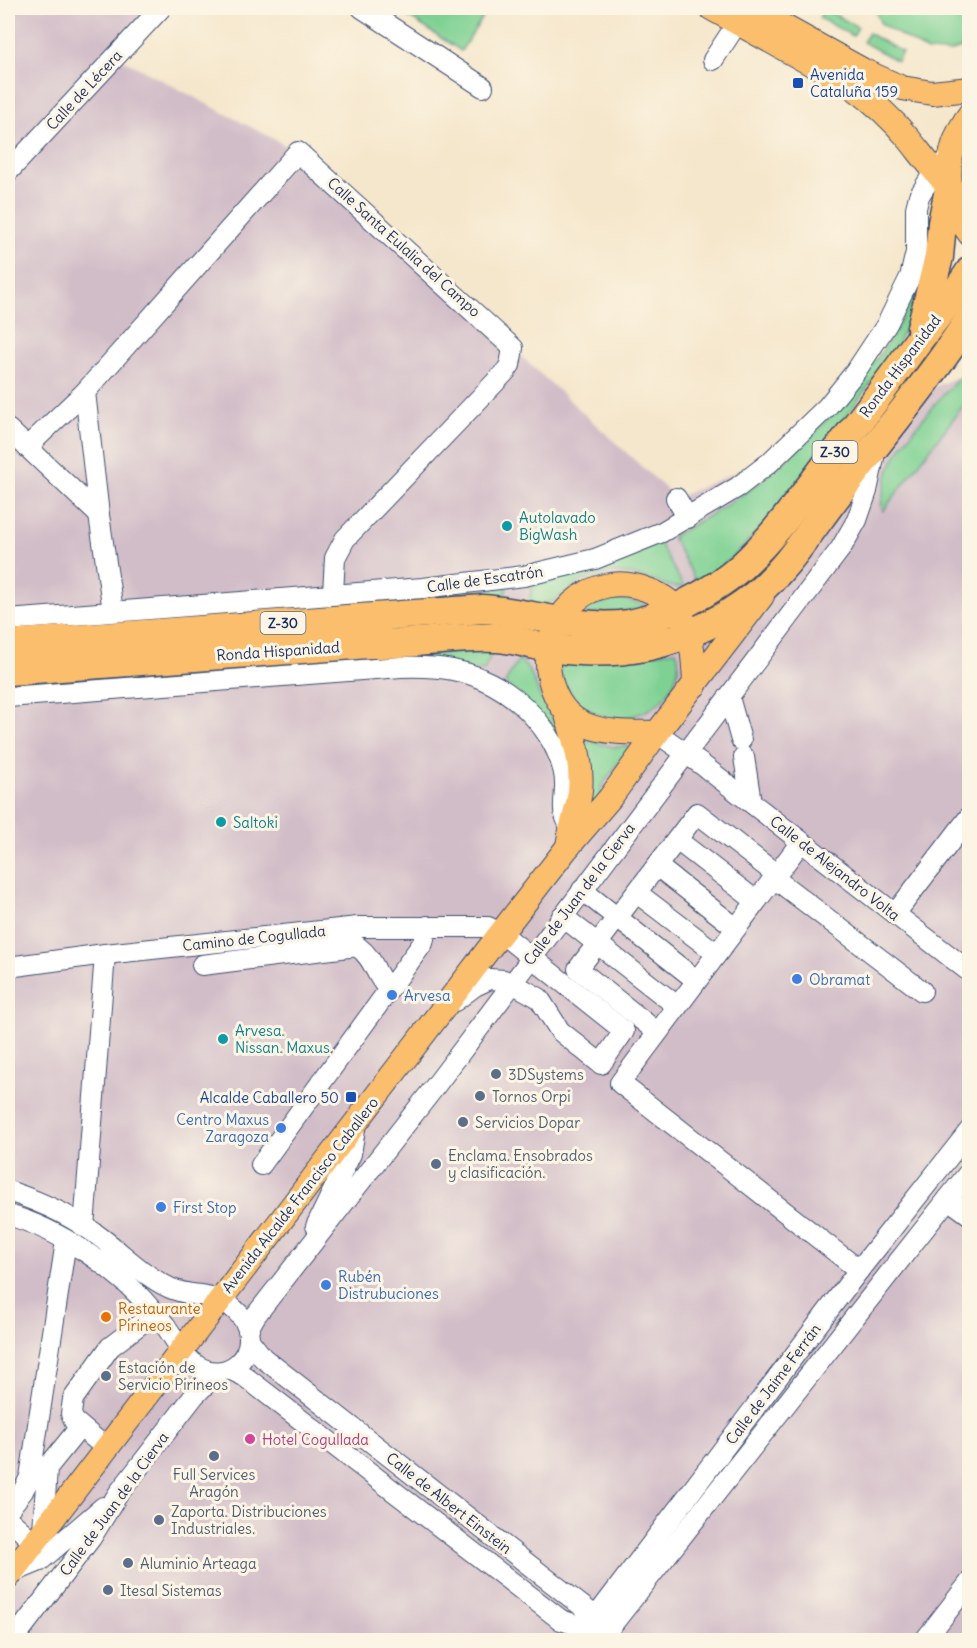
<svg xmlns="http://www.w3.org/2000/svg" width="977" height="1648" font-family="Delius,sans-serif">
  <rect width="100%" height="100%" fill="#fcf5e5"/>
  <filter id="ink" filterUnits="userSpaceOnUse"><feTurbulence type="fractalNoise" baseFrequency=".0167" numOctaves="2"/><feDisplacementMap in="SourceGraphic" scale="12" xChannelSelector="R" yChannelSelector="G"/><feConvolveMatrix kernelMatrix="1 2 1 2 8 2 1 2 1" color-interpolation-filters="sRGB"/></filter>
  <filter id="wash" filterUnits="userSpaceOnUse"><feTurbulence type="fractalNoise" baseFrequency=".008" numOctaves="4" result="noise"/><feDisplacementMap in="SourceGraphic" scale="24" xChannelSelector="R" yChannelSelector="G"/><feGaussianBlur stdDeviation="1.35" result="paint"/><feColorMatrix in="noise" values="0 0 0 0 0 0 0 0 0 0 0 0 0 0 0 0 0 1.4 0 .05"/><feComposite in="paint" operator="in"/></filter>
  <g filter="url(#wash)">
    <rect width="100%" height="100%" fill="#f5e7cc"/>
    <!-- industrial -->
    <path fill="#d1bdc8" d="M8,8H159L116,56L298,152L676,498L969,372V1640H8Z"/>
    <!-- green -->
    <g fill="#7ed193" stroke="#4c8078" stroke-width="1.5">
      <path d="M395,8H427L437,13L465,8H489L461,51Z"/>
      <path d="M874,8H969V46L949,52L927,51L881,24Z"/>
      <path d="M824,9L858,27L853,36L819,18Z"/>
      <path d="M868,33L902,52L897,61L863,42Z"/>
      <path d="M922,260L913,313L898,343L881,370L768,520L733,557L697,583L672,537C702,519 734,503 761,481C814,439 871,376 903,316C912,298 917,279 922,260Z"/>
      <path d="M969,369V398L883,511L881,506C883,494 885,482 889,470C901,441 945,390 969,369Z"/>
      <path d="M659,542L684,587H673L631,574L612,573L581,581L552,602L529,606L532,583C575,572 619,563 659,542Z"/>
      <path d="M507,587L504,602L376,605L373,603V600Z"/>
      <path d="M622,599L644,605V609L579,615L594,605Z"/>
      <path d="M493,650L484,671L382,660V657Z"/>
      <path d="M676,651C680,658 679,666 677,674C664,719 604,734 574,697C566,688 559,676 560,664Z"/>
      <path d="M519,659C533,671 534,685 542,700C550,716 560,729 567,746L505,683Z"/>
      <path d="M588,741L614,747L629,746V748L601,787L602,797L591,813L586,743Z"/>
    </g>
  </g>
  <g filter="url(#ink)">
    <g fill="none" stroke-linecap="round" stroke-linejoin="round">
      <defs>
        <g id="minor">
          <path d="M362,8L483,87"/>
          <path d="M713,60L738,22"/>
          <path d="M8,172L161,8"/>
          <path d="M85,392L99,515L113,611"/>
          <path d="M8,429L99,515"/>
          <path d="M27,447L85,392L298,152L513,348L510,365L506,371L345,539L335,558L333,593"/>
          <path d="M676,498L688,518"/>
          <path d="M8,620L423,588L524,576L595,559L662,532L738,487L769,463L827,407L856,371L887,324L910,277L916,252V208L919,196L934,172L944,162"/>
          <path d="M8,697L401,667C427,666 458,668 482,679C519,695 553,730 563,769C568,786 563,795 564,810C564,815 568,822 570,827"/>
          <path d="M729,697L741,740"/>
          <path d="M657,733L701,764L970,972"/>
          <path d="M744,757L751,802"/>
          <path d="M677,840L756,901"/>
          <path d="M801,842L620,1083L859,1270"/>
          <path d="M657,866L736,928"/>
          <path d="M774,878L922,991"/>
          <path d="M582,890L696,980"/>
          <path d="M637,893L716,953"/>
          <path d="M895,914L970,816"/>
          <path d="M562,916L677,1006"/>
          <path d="M202,965L357,946C376,960 375,977 389,989"/>
          <path d="M8,967L105,954L358,927H488L501,933L624,1031L601,1064L560,1031L539,998L512,983L504,980L490,979L475,986L455,1001"/>
          <path d="M657,1032L578,969L697,813L776,874"/>
          <path d="M261,1165L423,943L427,926"/>
          <path d="M8,1191C42,1202 76,1218 104,1240C125,1256 146,1277 170,1288C196,1300 216,1288 240,1315C253,1330 252,1351 237,1364C226,1373 211,1374 199,1367C182,1357 176,1340 165,1325C161,1319 155,1314 150,1308C117,1268 58,1229 8,1215"/>
          <path d="M948,1199L970,1215"/>
          <path d="M316,1226L351,1154L356,1123"/>
          <path d="M84,1227L105,954"/>
          <path d="M248,1329L256,1315L430,1093L841,548L857,520L867,491L875,453"/>
          <path d="M249,1340L263,1358L596,1617L595,1629"/>
          <path d="M229,1369L244,1376L561,1620L589,1629L599,1628"/>
          <path d="M106,1448L74,1421L71,1414L73,1399L110,1347L155,1313"/>
          <path d="M8,1510L23,1491L30,1477L66,1241"/>
          <path d="M8,1519L34,1542"/>
          <path d="M43,1531L47,1468L80,1427"/>
          <path d="M11,1573L40,1561L103,1507"/>
          <path d="M13,1640L91,1538L118,1494L194,1396L218,1372"/>
          <path d="M580,1640L596,1617L859,1270L970,1130"/>
          <path d="M600,1640L970,1171"/>
          <path d="M925,1640L970,1582"/>
        </g>
        <g id="major">
          <path d="M711,8L853,87C874,102 893,120 909,139C922,155 934,172 949,186"/>
          <path d="M750,8L864,71L902,88L932,93L970,89"/>
          <path d="M970,114C943,150 942,198 970,234"/>
          <path d="M566,712C574,738 583,763 580,791C578,810 570,828 568,847"/>
          <path d="M657,733C610,732 564,736 550,679C536,621 590,566 648,590C661,595 673,602 680,614C693,635 694,661 695,685"/>
          <path d="M8,1577L501,933L567,848L610,798L657,733L762,596"/>
        </g>
        <g id="highway">
          <path d="M921,328L939,257L942,223L949,189"/>
          <path d="M8,644L483,609C532,612 578,631 628,624C661,619 716,590 741,567C780,531 810,485 842,444C868,410 893,376 918,341C936,318 954,296 970,271"/>
          <path d="M8,671L369,644C412,645 454,636 496,638C514,639 532,645 550,648C583,653 617,653 649,646C687,638 725,619 755,595C789,567 812,527 839,493C883,435 930,380 970,318"/>
        </g>
      </defs>
      <!-- minor casing -->
      <use href="#minor" stroke="#3c4b6e" stroke-width="22"/>
      <!-- major casing -->
      <use href="#major" stroke="#3c4b6e" stroke-width="26"/>
      <!-- highway casing -->
      <use href="#highway" stroke="#3c4b6e" stroke-width="31"/>
      <!-- minor -->
      <use href="#minor" stroke="#fff" stroke-width="20"/>
      <!-- major -->
      <use href="#major" stroke="#fabe6d" stroke-width="24"/>
      <!-- highway -->
      <use href="#highway" stroke="#fabe6d" stroke-width="28"/>
    </g>
  </g>
  <!-- markers -->
  <g fill="#1a4fb4" stroke="#fcf5e5" stroke-width="2">
    <rect x="792" y="77" width="12" height="12" rx="3"/>
    <rect x="345" y="1091" width="12" height="12" rx="3"/>
  </g>
  <g fill="#0f9aa8" stroke="#fcf5e5" stroke-width="2">
    <circle cx="507" cy="526" r="6"/>
    <circle cx="221" cy="822" r="6"/>
    <circle cx="223" cy="1039" r="6"/>
  </g>
  <g fill="#3f7fe0" stroke="#fcf5e5" stroke-width="2">
    <circle cx="797" cy="979" r="6"/>
    <circle cx="392" cy="995" r="6"/>
    <circle cx="281" cy="1128" r="6"/>
    <circle cx="161" cy="1207" r="6"/>
    <circle cx="326" cy="1285" r="6"/>
  </g>
  <g fill="#5c6f8a" stroke="#fcf5e5" stroke-width="2">
    <circle cx="496" cy="1074" r="6"/>
    <circle cx="480" cy="1096" r="6"/>
    <circle cx="463" cy="1122" r="6"/>
    <circle cx="436" cy="1164" r="6"/>
    <circle cx="106" cy="1376" r="6"/>
    <circle cx="214" cy="1456" r="6"/>
    <circle cx="159" cy="1520" r="6"/>
    <circle cx="128" cy="1563" r="6"/>
    <circle cx="108" cy="1590" r="6"/>
  </g>
  <circle fill="#e8710a" stroke="#fcf5e5" stroke-width="2" cx="106" cy="1317" r="6"/>
  <circle fill="#d1479c" stroke="#fcf5e5" stroke-width="2" cx="250" cy="1439" r="6"/>
  <g text-anchor="middle" dominant-baseline="central" stroke-width="6" stroke-linejoin="round" paint-order="stroke">
    <!-- shield labels -->
    <g fill="#fcf5e5" stroke="#5e6a86" stroke-width="1.5">
      <rect x="812.5" y="441" width="45" height="22" rx="4.5"/>
      <rect x="260.5" y="612" width="45" height="22" rx="4.5"/>
    </g>
    <g font-size="14" font-weight="bold" fill="#1b2f5e">
      <text x="835" y="452">Z-30</text>
      <text x="283" y="623">Z-30</text>
    </g>
    <!-- transit labels -->
    <g font-size="15" fill="#164399" stroke="#fcf5e5" text-anchor="start">
      <text x="810" y="74">Avenida<tspan x="810" dy="17">Cataluña 159</tspan></text>
      <text x="339" y="1097" text-anchor="end">Alcalde Caballero 50</text>
    </g>
    <!-- street labels -->
    <g font-size="15" fill="#1b2f5e" stroke="#fcf5e5">
      <text transform="translate(84 90) rotate(-47)">Calle de Lécera</text>
      <text transform="translate(404 247) rotate(42)">Calle Santa Eulalia del Campo</text>
      <text transform="translate(900 366) rotate(-53)">Ronda Hispanidad</text>
      <text transform="translate(485 579) rotate(-8)">Calle de Escatrón</text>
      <text transform="translate(278 651) rotate(-4)">Ronda Hispanidad</text>
      <text transform="translate(835 868) rotate(38)">Calle de Alejandro Volta</text>
      <text transform="translate(579 894) rotate(-53)">Calle de Juan de la Cierva</text>
      <text transform="translate(254 938) rotate(-6)">Camino de Cogullada</text>
      <text transform="translate(300 1195) rotate(-52)">Avenida Alcalde Francisco Caballero</text>
      <text transform="translate(773 1384) rotate(-53)">Calle de Jaime Ferrán</text>
      <text transform="translate(449 1503) rotate(38)">Calle de Albert Einstein</text>
      <text transform="translate(114 1504) rotate(-54)">Calle de Juan de la Cierva</text>
    </g>
    <!-- culture labels -->
    <g font-size="15" fill="#0d838f" stroke="#fcf5e5" text-anchor="start">
      <text x="519" y="517">Autolavado<tspan x="519" dy="17">BigWash</tspan></text>
      <text x="233" y="822">Saltoki</text>
      <text x="235" y="1030">Arvesa.<tspan x="235" dy="17">Nissan. Maxus.</tspan></text>
    </g>
    <!-- shop labels -->
    <g font-size="15" fill="#366cbe" stroke="#fcf5e5" text-anchor="start">
      <text x="809" y="979">Obramat</text>
      <text x="404" y="995">Arvesa</text>
      <text x="269" y="1119" text-anchor="end">Centro Maxus<tspan x="269" dy="17">Zaragoza</tspan></text>
      <text x="173" y="1207">First Stop</text>
      <text x="338" y="1276">Rubén<tspan x="338" dy="17">Distrubuciones</tspan></text>
    </g>
    <!-- service labels -->
    <g font-size="15" fill="#4e5e75" stroke="#fcf5e5" text-anchor="start">
      <text x="508" y="1074">3DSystems</text>
      <text x="492" y="1096">Tornos Orpi</text>
      <text x="475" y="1122">Servicios Dopar</text>
      <text x="448" y="1155">Enclama. Ensobrados<tspan x="448" dy="17">y clasificación.</tspan></text>
      <text x="118" y="1367">Estación de<tspan x="118" dy="17">Servicio Pirineos</tspan></text>
      <text x="214" y="1474" text-anchor="middle">Full Services<tspan x="214" dy="17">Aragón</tspan></text>
      <text x="171" y="1511">Zaporta. Distribuciones<tspan x="171" dy="17">Industriales.</tspan></text>
      <text x="140" y="1563">Aluminio Arteaga</text>
      <text x="120" y="1590">Itesal Sistemas</text>
    </g>
    <!-- food labels -->
    <g font-size="15" fill="#c56008" stroke="#fcf5e5" text-anchor="start">
      <text x="118" y="1308">Restaurante<tspan x="118" dy="17">Pirineos</tspan></text>
    </g>
    <!-- hotel labels -->
    <g font-size="15" fill="#b23c85" stroke="#fcf5e5" text-anchor="start">
      <text x="262" y="1439">Hotel Cogullada</text>
    </g>
  </g>
  <!-- margin -->
  <rect width="977" height="1648" fill="none" stroke="#fcf5e5" stroke-width="30"/>
</svg>
